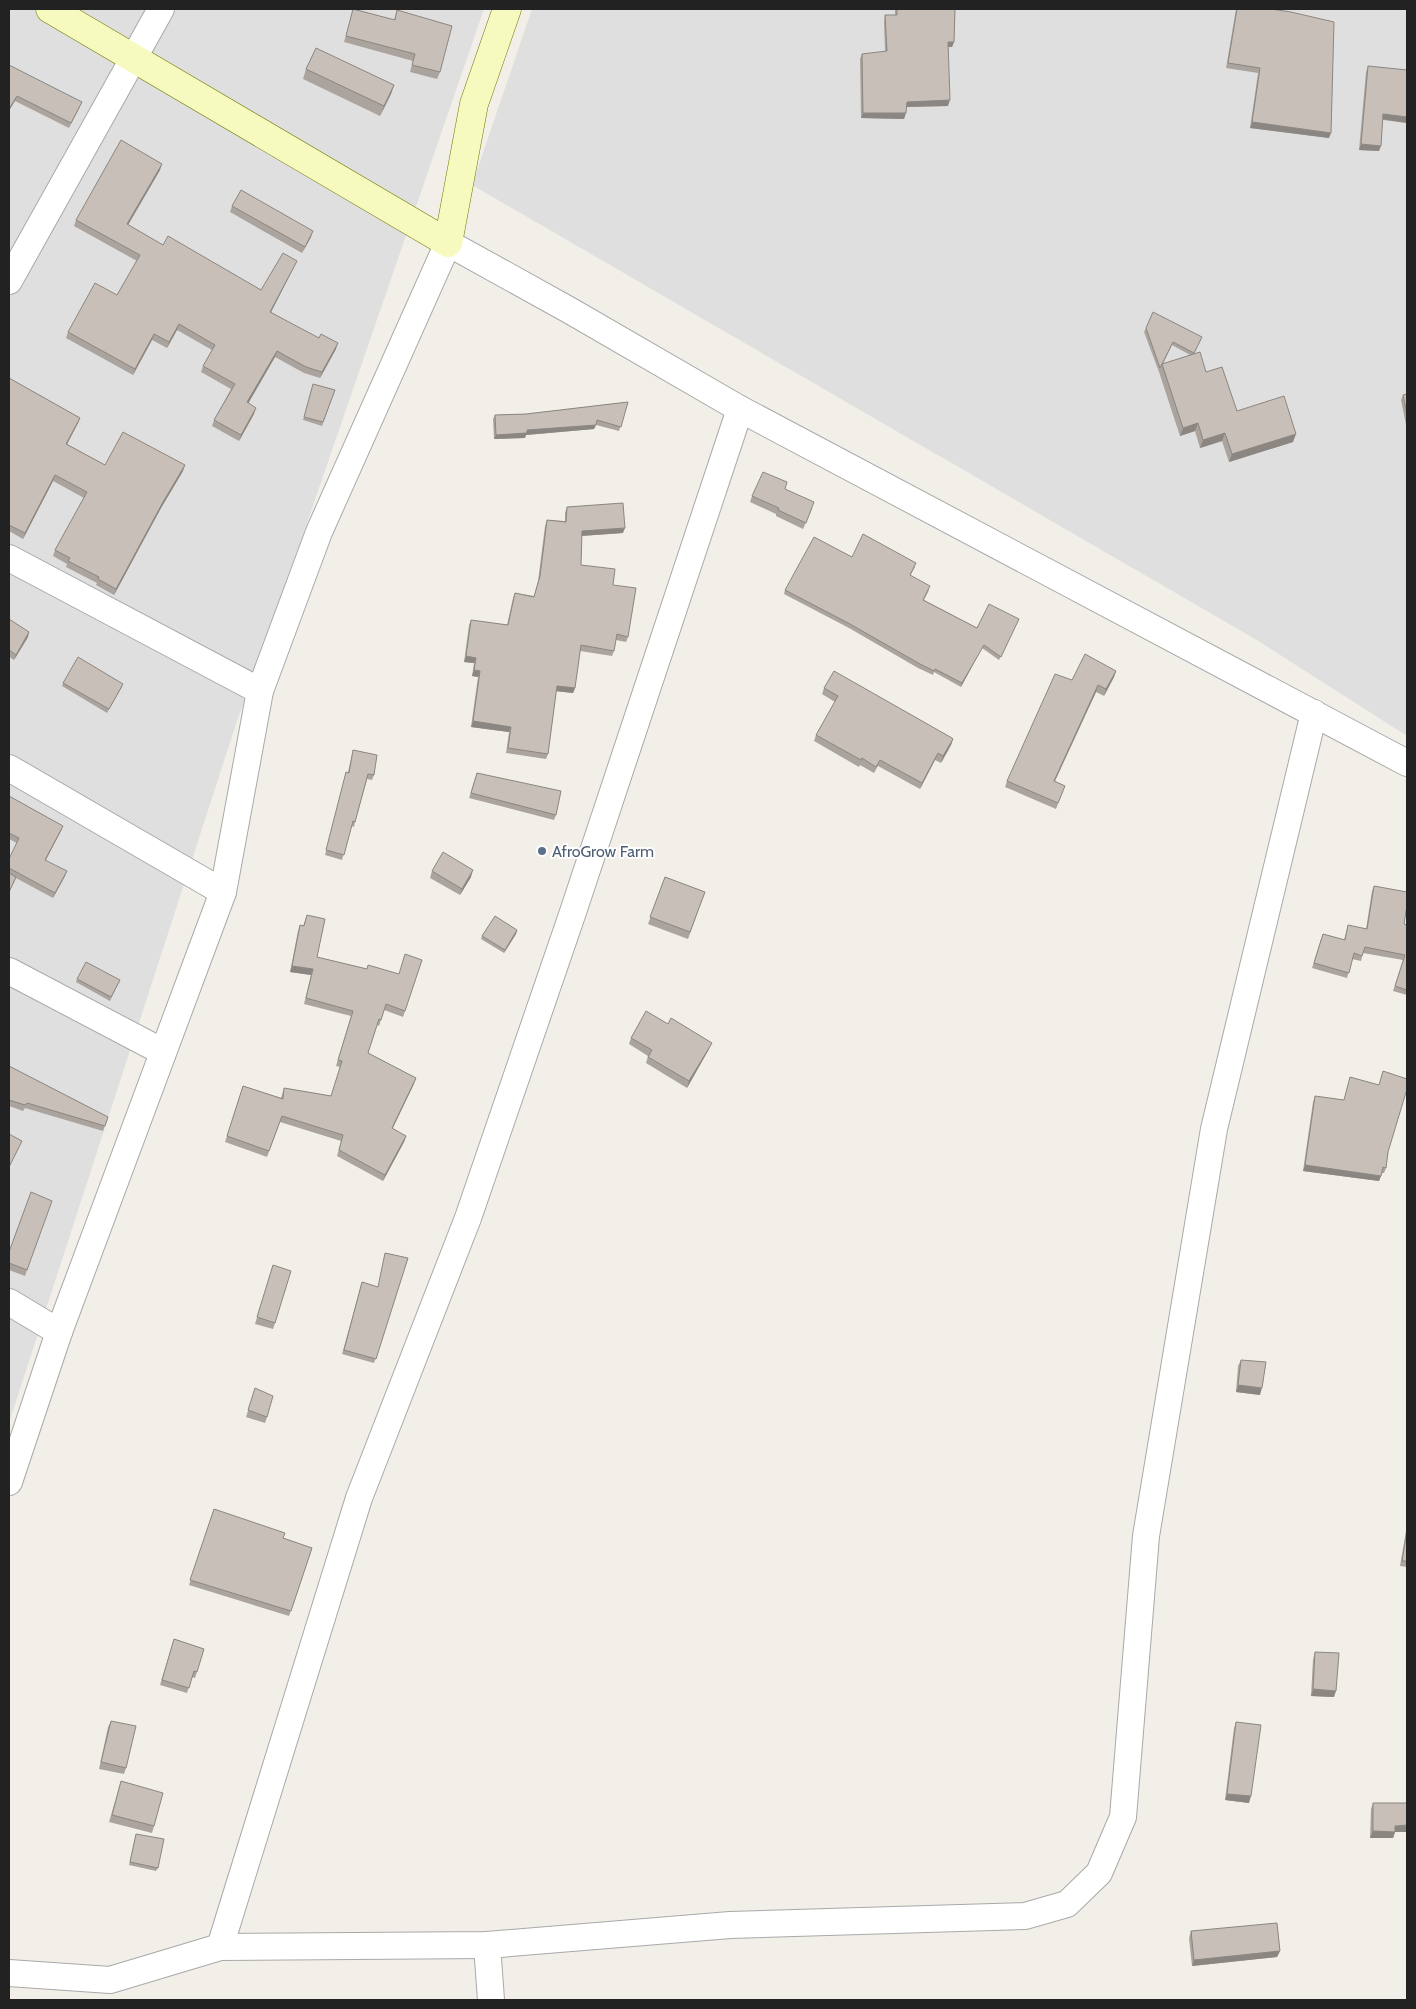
<svg xmlns="http://www.w3.org/2000/svg" width="1416" height="2009" font-family="Cabin,sans-serif">
  <rect width="100%" height="100%" fill="#f2efe9"/>
  <!-- residential -->
  <g fill="#e0dfdf">
    <path d="M9,9H484L256,671L238,718L9,1423Z"/>
    <path d="M532,9H1407V736L1255,639L472,185Z"/>
  </g>
  <g fill="none" stroke-linecap="round" stroke-linejoin="round">
    <defs>
      <g id="street">
        <path d="M9,281L161,9"/>
        <path d="M9,558L260,691"/>
        <path d="M9,768L223,892"/>
        <path d="M9,971L163,1052"/>
        <path d="M9,1302L59,1332"/>
        <path d="M9,1482L59,1332L223,892L260,691L319,532L448,243L569,310L740,409L1407,763"/>
        <path d="M487,1945L491,2000"/>
        <path d="M220,1947L359,1498L468,1218L573,912L740,409"/>
        <path d="M9,1973L110,1980L220,1947L487,1945L730,1925L1025,1916L1067,1904L1099,1873L1123,1817L1146,1536L1214,1129L1314,713"/>
      </g>
      <path id="secondary" d="M50,9L448,243L474,104L507,9"/>
    </defs>
    <!-- street casing -->
    <use href="#street" stroke="#a9a9a9" stroke-width="28"/>
    <!-- secondary casing -->
    <use href="#secondary" stroke="#707d05" stroke-width="29"/>
    <!-- street -->
    <use href="#street" stroke="#fff" stroke-width="26"/>
    <!-- secondary -->
    <use href="#secondary" stroke="#f7fabf" stroke-width="28"/>
  </g>
  <!-- wall -->
  <g fill="#aba49e" fill-rule="evenodd">
    <path d="M353,9L394,20L397,10L440,72L437,79L410,72L413,61L344,42Z"/>
    <path d="M895,9H955L954,42L952,47H948V106L906,107L904,119L861,118L860,59L862,54L885,52L884,21L885,15H895Z"/>
    <path d="M1236,9H1271L1329,138L1250,128L1258,73L1226,68Z"/>
    <path d="M9,65L80,107L69,128L15,101Z"/>
    <path d="M1368,66L1407,70V123L1383,120L1379,151L1359,150L1366,72Z"/>
    <path d="M306,69L394,85L391,94L380,116L303,79Z"/>
    <path d="M160,170L128,225L163,245L261,290L297,261L294,267L271,312L336,349L320,378L304,373L275,357L248,403L254,414L239,441L212,426L214,420L231,389L201,372L203,366L212,350L177,330L167,348L152,340L133,375L66,338L68,332L117,295L137,261L74,226L76,220Z"/>
    <path d="M232,206L311,237L302,253L230,212Z"/>
    <path d="M1146,328L1202,337L1194,354L1206,372L1237,411L1293,442L1229,462L1222,441L1200,448L1195,431L1180,436L1159,372L1160,370L1159,372L1144,332ZM1172,345L1190,355L1163,364Z"/>
    <path d="M9,378L80,418L78,423L67,444L105,465L183,471L161,508L114,595L96,585L97,583L66,567L67,564L53,556L55,550L84,498L53,481L23,539L9,531Z"/>
    <path d="M313,384L335,390L322,426L303,420Z"/>
    <path d="M1407,394V430L1401,400L1403,395Z"/>
    <path d="M628,402L619,431L596,425L594,429L526,435L525,438L494,439L493,419L495,415L526,414Z"/>
    <path d="M785,489L812,509L803,529L776,516V514L750,502L752,496Z"/>
    <path d="M567,507L623,533L582,536L581,565L613,585L628,637L626,642L616,640L614,651L612,656L580,651L575,688L573,693L556,691L548,754L546,759L506,753L509,732L471,727L478,677L472,676L474,663L464,662L469,625L471,620L507,625L513,598L515,593L534,596L538,581L545,526L547,520L565,521V513Z"/>
    <path d="M852,557L915,567L910,576L929,590L924,600L977,628L1019,619L999,660L982,648L961,687L934,672L933,675L918,668L849,628L784,594L785,590Z"/>
    <path d="M9,619L28,637L14,660L9,657Z"/>
    <path d="M1116,671L1114,677L1104,696L1096,692L1055,781L1065,786L1056,809L1005,787L1007,781L1072,680Z"/>
    <path d="M63,683L122,687L107,713L62,686Z"/>
    <path d="M824,688L953,739L951,745L941,763L935,760L920,789L878,766L874,773L860,765L859,767L814,741L816,735L835,702L822,694Z"/>
    <path d="M353,750L374,775L372,780L367,779L355,822L354,827L351,826L342,860L325,855L345,777L346,772H348Z"/>
    <path d="M477,773L556,815L554,820L469,798Z"/>
    <path d="M9,796L63,826L46,860L65,876L53,898L16,878L9,893V859L17,843L9,839Z"/>
    <path d="M432,871L471,877L460,895L430,878Z"/>
    <path d="M665,877L705,892L688,939L648,924Z"/>
    <path d="M1374,886L1404,924L1407,925V995L1393,991L1403,960L1363,953L1361,961L1352,959L1347,978L1312,968L1321,939L1344,940L1348,925L1366,929L1372,891Z"/>
    <path d="M307,915L317,957L367,969L398,974L422,960L403,1017L384,1010L379,1026L377,1025L368,1053L416,1078L392,1129L406,1136L404,1142L383,1181L337,1156L341,1141L280,1122L267,1157L225,1142L243,1086L281,1098L284,1088L331,1096L340,1067L336,1066L351,1016L304,1004L311,975L290,972L298,931L300,925L303,926Z"/>
    <path d="M517,930L516,934L504,953L481,939L482,936Z"/>
    <path d="M77,979L120,980L110,1001L76,982Z"/>
    <path d="M631,1038L709,1049L687,1088L646,1063L648,1056L629,1044Z"/>
    <path d="M9,1066L108,1117L103,1131L25,1108L23,1111L9,1106Z"/>
    <path d="M1350,1077L1388,1152L1386,1168L1384,1173H1382L1379,1181L1303,1171L1313,1102L1315,1096L1344,1100Z"/>
    <path d="M9,1252L27,1270L25,1276L9,1270Z"/>
    <path d="M385,1253L408,1258L374,1363L342,1354L362,1282L378,1287Z"/>
    <path d="M273,1265L275,1323L273,1329L255,1324Z"/>
    <path d="M1241,1360L1260,1395L1236,1392L1238,1366Z"/>
    <path d="M253,1395L267,1417L265,1423L246,1417Z"/>
    <path d="M214,1509L283,1538L312,1548L289,1616L189,1585Z"/>
    <path d="M1407,1525V1567L1400,1566Z"/>
    <path d="M174,1639L204,1649L195,1678L192,1677L187,1693L160,1685Z"/>
    <path d="M1315,1652L1334,1697L1311,1696L1313,1659Z"/>
    <path d="M111,1721L126,1768L124,1774L99,1769L108,1727Z"/>
    <path d="M1236,1722L1249,1803L1225,1800L1234,1728Z"/>
    <path d="M121,1781L154,1826L152,1833L109,1822Z"/>
    <path d="M1373,1803L1395,1832L1393,1838H1370L1371,1809Z"/>
    <path d="M136,1834L158,1868L156,1871L129,1865Z"/>
    <path d="M1191,1931L1280,1951L1277,1957L1192,1966L1189,1938Z"/>
  </g>
  <!-- shaded-wall -->
  <g fill="#8b8681">
    <path d="M948,42H954L952,47H946Z"/>
    <path d="M394,85L391,94L380,116L384,106Z"/>
    <path d="M17,96L15,101L9,111V109Z"/>
    <path d="M950,100L948,106L905,107L907,102Z"/>
    <path d="M863,113H906L904,119L861,118Z"/>
    <path d="M1383,114L1407,117V123L1381,119Z"/>
    <path d="M1252,122L1331,133L1329,138L1250,128Z"/>
    <path d="M1361,144L1381,146L1379,151L1359,150Z"/>
    <path d="M162,164L160,170L125,230L127,224Z"/>
    <path d="M313,231L311,237L302,253Z"/>
    <path d="M297,261L294,267L268,318L270,312Z"/>
    <path d="M179,324L177,330L167,348L169,342Z"/>
    <path d="M154,334L152,340L133,375L135,369Z"/>
    <path d="M338,343L336,349L320,378L322,372Z"/>
    <path d="M277,351L275,357L245,409L247,402Z"/>
    <path d="M256,408L254,414L239,441L241,435Z"/>
    <path d="M80,418L78,423L64,450L66,444Z"/>
    <path d="M1198,423L1195,431L1180,436L1183,428Z"/>
    <path d="M596,425L594,429L526,435L525,438L494,439L496,435L527,430Z"/>
    <path d="M1225,433L1222,441L1200,448L1203,440Z"/>
    <path d="M1296,434L1293,442L1229,462L1232,454Z"/>
    <path d="M185,465L183,471L161,508L114,595L116,589L163,502Z"/>
    <path d="M55,475L53,481L23,539L25,533Z"/>
    <path d="M625,528L623,533L580,536L582,531Z"/>
    <path d="M29,632L28,637L14,660L16,655Z"/>
    <path d="M984,645L982,648L961,687L962,683Z"/>
    <path d="M466,656L476,658L474,663L464,662Z"/>
    <path d="M474,670L480,671L478,677L472,676Z"/>
    <path d="M1116,671L1114,677L1104,696L1106,689Z"/>
    <path d="M1098,685L1096,692L1052,787L1054,781Z"/>
    <path d="M557,686L575,688L573,693L555,691Z"/>
    <path d="M473,721L511,727L509,732L471,727Z"/>
    <path d="M953,739L951,745L941,763L943,756Z"/>
    <path d="M938,753L935,760L920,789L922,783Z"/>
    <path d="M63,826L61,831L43,865L45,860Z"/>
    <path d="M473,870L471,877L460,895L462,889Z"/>
    <path d="M67,871L65,876L53,898L55,893Z"/>
    <path d="M517,930L516,934L504,953L505,950Z"/>
    <path d="M292,966L313,969L311,975L290,972Z"/>
    <path d="M712,1043L709,1049L687,1088L689,1081Z"/>
    <path d="M416,1078L414,1084L390,1134L392,1128Z"/>
    <path d="M406,1136L404,1142L383,1181L385,1175Z"/>
    <path d="M1305,1165L1381,1176L1379,1181L1303,1171Z"/>
    <path d="M1238,1385L1262,1388L1260,1395L1236,1392Z"/>
    <path d="M1313,1689L1336,1691L1334,1697L1311,1696Z"/>
    <path d="M1227,1794L1251,1796L1249,1803L1225,1800Z"/>
    <path d="M1407,1825V1832H1395L1393,1838H1370L1373,1831L1395,1826Z"/>
    <path d="M1280,1951L1277,1957L1192,1966L1194,1960Z"/>
  </g>
  <!-- building -->
  <g fill="#c7bfb8" stroke="#8b8681">
    <path d="M353,9L395,20L397,10L452,26L440,72L412,65L415,54L346,36Z"/>
    <path d="M897,9H955L954,42H948L950,100L907,102L906,113H863L862,54L887,51L885,15H897Z"/>
    <path d="M1237,9H1271L1291,12L1334,22L1331,133L1252,122L1260,68L1228,63Z"/>
    <path d="M316,48L394,85L384,106L306,69Z"/>
    <path d="M9,65L82,102L71,123L17,96L9,109Z"/>
    <path d="M1368,66L1407,70V117L1383,114L1381,146L1361,144Z"/>
    <path d="M121,140L162,164L127,224L163,245L168,236L261,290L283,253L297,261L270,312L319,338L321,334L338,343L322,372L306,367L277,351L247,402L256,408L241,435L214,420L235,384L203,366L215,345L179,324L169,342L154,334L135,369L68,332L95,283L117,295L140,255L76,220Z"/>
    <path d="M241,190L313,231L305,247L232,206Z"/>
    <path d="M1153,312L1202,337L1194,353L1173,342L1160,368L1146,328Z"/>
    <path d="M1200,352L1206,372L1222,367L1237,411L1284,396L1296,434L1232,454L1225,433L1203,440L1198,423L1183,428L1162,364Z"/>
    <path d="M9,378L80,418L66,444L105,465L123,432L185,465L163,502L116,589L98,579L99,577L68,561L70,558L55,550L87,492L55,475L25,533L9,525Z"/>
    <path d="M313,384L335,390L323,422L304,417Z"/>
    <path d="M1407,394V414L1403,395Z"/>
    <path d="M628,402L621,427L597,420L596,425L527,430V433L496,435L495,415L526,414Z"/>
    <path d="M763,472L787,482L785,489L814,502L806,523L778,510L779,508L752,496Z"/>
    <path d="M623,503L625,528L582,531L581,565L615,569L613,585L636,588L628,637L617,634L614,651L581,645L575,688L557,686L548,754L508,748L511,727L473,721L480,671L474,670L476,658L466,656L471,620L508,625L515,593L534,597L540,576L547,520L566,522L567,507Z"/>
    <path d="M863,534L916,563L910,575L930,586L923,600L977,628L989,604L1019,619L1001,657L984,645L962,683L935,669L934,671L920,664L850,624L785,590L814,537L852,557Z"/>
    <path d="M9,619L29,632L16,655L9,650Z"/>
    <path d="M1085,654L1116,671L1106,689L1098,685L1054,781L1065,786L1058,803L1007,781L1055,674L1072,680Z"/>
    <path d="M78,657L123,684L109,709L63,683Z"/>
    <path d="M834,671L952,738L953,739L943,756L938,753L922,783L880,760L876,767L862,758L861,760L816,735L838,696L824,688Z"/>
    <path d="M353,750L377,755L374,775L368,774L355,822L353,821L344,855L326,850L346,772L349,773Z"/>
    <path d="M477,773L561,791L556,815L471,793Z"/>
    <path d="M9,796L63,826L45,860L67,871L55,893L9,868V859L19,838L9,833Z"/>
    <path d="M443,852L473,870L462,889L432,871Z"/>
    <path d="M9,873L16,877L9,892Z"/>
    <path d="M665,877L705,892L690,932L650,917Z"/>
    <path d="M1374,886L1407,892V905L1404,924L1407,925V990L1395,986L1405,955L1365,947L1362,956L1354,953L1349,973L1314,963L1323,934L1345,940L1348,925L1367,929Z"/>
    <path d="M307,915L325,919L317,957L367,969L368,965L399,974L405,954L422,960L405,1011L386,1004L381,1020L379,1019L368,1053L416,1078L392,1128L406,1136L385,1175L339,1150L343,1135L282,1116L269,1151L227,1136L243,1086L283,1099L284,1088L331,1096L342,1061L338,1060L353,1011L306,998L313,969L292,966L300,925L304,926Z"/>
    <path d="M495,916L517,930L505,950L482,936Z"/>
    <path d="M86,962L120,980L111,997L77,979Z"/>
    <path d="M646,1011L668,1024L671,1018L712,1043L689,1081L648,1057L652,1050L631,1038Z"/>
    <path d="M9,1066L108,1117L105,1126L27,1103L25,1105L9,1100Z"/>
    <path d="M1383,1071L1407,1079V1089L1388,1152L1386,1168L1383,1167L1381,1176L1305,1165L1315,1096L1344,1100L1350,1077L1379,1085Z"/>
    <path d="M9,1134L22,1141L9,1167Z"/>
    <path d="M31,1192L52,1201L27,1270L9,1263V1252Z"/>
    <path d="M385,1253L408,1258L376,1359L344,1350L362,1282L378,1287Z"/>
    <path d="M273,1265L291,1271L275,1323L257,1317Z"/>
    <path d="M1241,1360L1266,1362L1262,1388L1238,1385Z"/>
    <path d="M255,1388L273,1396L267,1417L248,1410Z"/>
    <path d="M214,1509L285,1533L283,1538L312,1548L291,1611L190,1580Z"/>
    <path d="M1407,1531V1561H1402Z"/>
    <path d="M174,1639L204,1649L197,1672L194,1671L189,1688L162,1680Z"/>
    <path d="M1315,1652L1339,1653L1336,1691L1313,1689Z"/>
    <path d="M111,1721L136,1726L126,1768L101,1762Z"/>
    <path d="M1236,1722L1261,1725L1251,1796L1227,1794Z"/>
    <path d="M121,1781L163,1793L154,1826L112,1815Z"/>
    <path d="M1373,1803H1407V1825L1395,1826V1832L1373,1831Z"/>
    <path d="M136,1834L164,1839L158,1868L130,1862Z"/>
    <path d="M1277,1923L1280,1951L1194,1960L1191,1931Z"/>
  </g>
  <!-- markers -->
  <circle fill="#5c6f8a" stroke="#fff" stroke-width="2" cx="542" cy="851" r="5"/>
  <g text-anchor="middle" dominant-baseline="central" stroke-width="4" stroke-linejoin="round" paint-order="stroke">
    <!-- service labels -->
    <g font-size="16" fill="#4e5e75" stroke="#fff" text-anchor="start">
      <text x="552" y="851">AfroGrow Farm</text>
    </g>
  </g>
  <!-- border -->
  <rect width="1416" height="2009" fill="none" stroke="#222222" stroke-width="20"/>
</svg>
